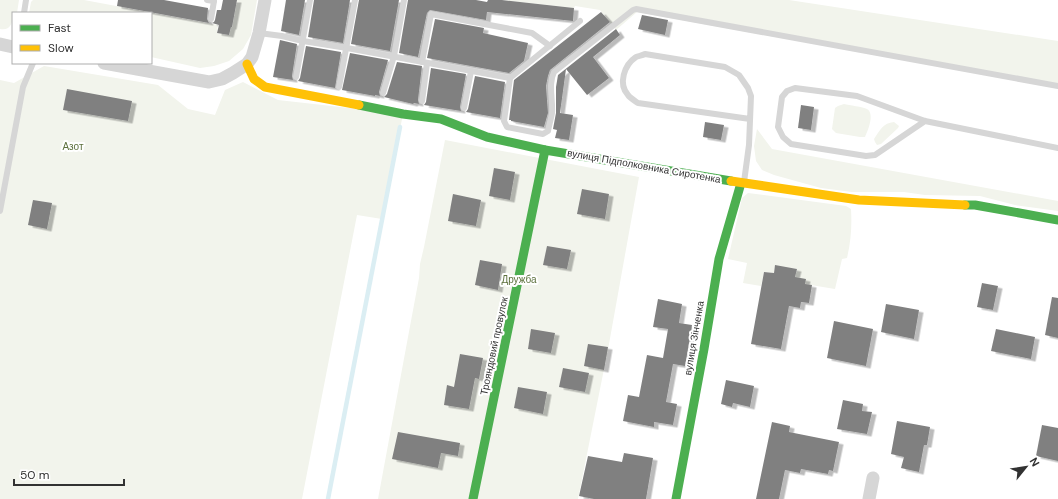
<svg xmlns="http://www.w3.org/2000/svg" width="1058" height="499" font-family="'DM Sans',sans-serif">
  <defs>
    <filter id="shadow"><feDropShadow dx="4.5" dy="2.5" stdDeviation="0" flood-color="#0004"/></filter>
  </defs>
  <rect width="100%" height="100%" fill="#fff"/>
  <!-- green -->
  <g fill="#f2f4ec">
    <path d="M0,0H19L17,13H13C13,22 11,31 0,29Z"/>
    <path d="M33,0H84L218,25L217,33L229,35L231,27H232L237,0H257L251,35L243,49L229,61L214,66L200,68L151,57V13H29L31,2Z"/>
    <path d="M502,0H789L1058,41V88L637,12L616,30L600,10L575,6L574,8Z"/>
    <path d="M44,66L158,85L188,109L215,115L225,90L243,82L278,100L403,114L382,219L357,215L302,499H0V80L14,83Z"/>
    <path d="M844,104C849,105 863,107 867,109C875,114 868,130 865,137H860L836,133L832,129L835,108L838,106Z"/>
    <path d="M894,122L899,126L898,128L881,144L877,145L875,142L874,139C880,130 883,123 894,122Z"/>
    <path d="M757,129L772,149L1058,201V211L1015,205L980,196L925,195L904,192H852L821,188L774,175L762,170L756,161L754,146Z"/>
    <path d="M445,140L639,177L609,344L578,499H378L408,337L419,278L420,264L424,247Z"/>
    <path d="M748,193L846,206L851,209C852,226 851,241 847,258L842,259L835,289L805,284L795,277L797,269L775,266L774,273L764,272L761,286L743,283L747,263L728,259L742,198Z"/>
  </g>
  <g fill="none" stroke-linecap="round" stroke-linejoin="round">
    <!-- stream -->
    <path stroke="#dbeef3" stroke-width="4.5" d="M328,499L400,127"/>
  </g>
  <!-- building -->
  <g fill="#808080" filter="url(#shadow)">
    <path d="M118,0H164L208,8L207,19L209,23L117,6Z"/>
    <path d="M223,0H237L232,27H231L229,35L217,33L219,25L212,23L214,22L215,20L217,10H221Z"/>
    <path d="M286,0H305L299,35L281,31Z"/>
    <path d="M314,0H350L343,43L308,37Z"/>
    <path d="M359,0H399L390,51L351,44Z"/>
    <path d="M408,0H476L487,2L488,0H502L574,8L573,21L487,12L486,20L430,10L427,13L418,57L399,53Z"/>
    <path d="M601,12L610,22L550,70L548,76L546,86L548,113L544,127L511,121V120H509L514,80Z"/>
    <path d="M642,15L668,20L665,35L638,29Z"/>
    <path d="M435,19L484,28L483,33L528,43L524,61L509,73L427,58Z"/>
    <path d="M616,29L620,35L593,57L609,78L587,95L566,69L560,113L573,115L569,140L555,138L557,130L553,129L556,113V87L558,75Z"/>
    <path d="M280,40L297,44L292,76L293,80L273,77Z"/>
    <path d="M306,46L341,52L335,88L298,81L300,78Z"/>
    <path d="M350,53L388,60L379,92L380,96L375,95V96L342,90Z"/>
    <path d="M397,62L422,66L418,100L419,104L414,103L413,104L384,97L387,94Z"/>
    <path d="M431,68L466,74L460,107L461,111L424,105L426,102Z"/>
    <path d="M475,76L505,82L500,118L466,112L468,109Z"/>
    <path d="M67,89L132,101L128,121L63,110Z"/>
    <path d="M801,105L814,107L811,130L798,128Z"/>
    <path d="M705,122L724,125L721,140L703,137Z"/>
    <path d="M494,168L515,172L510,200L489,196Z"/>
    <path d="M582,189L609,194L605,219L577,214Z"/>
    <path d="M453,194L481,200L476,226L448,221Z"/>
    <path d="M33,200L52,203L47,229L28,225Z"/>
    <path d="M547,246L571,250L567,269L543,265Z"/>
    <path d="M480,260L502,264L498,290L475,285Z"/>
    <path d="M775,265L797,269L795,277L806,279L805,284L812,285L809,303L801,302L800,308L789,306L781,349L751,344L764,272L774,273Z"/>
    <path d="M982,283L998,286L993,310L977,307Z"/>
    <path d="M1052,297L1058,298V338L1045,335Z"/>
    <path d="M658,299L682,304L679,323L692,325L685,366L673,364L666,402L677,404L673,425L654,422V427L623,421L628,395L639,397L647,355L663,358L668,329L653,327Z"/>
    <path d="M886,304L919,310L914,339L881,332Z"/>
    <path d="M834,321L873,329L866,366L827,358Z"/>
    <path d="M531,329L555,333L551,353L528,349Z"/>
    <path d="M996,329L1035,337L1031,359L991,351Z"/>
    <path d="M588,344L608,347L604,370L584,366Z"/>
    <path d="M460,354L483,358L479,379L475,378L469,409L444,405L447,385L454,387Z"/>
    <path d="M563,368L589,373L585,392L559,387Z"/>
    <path d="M726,380L754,386L750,407L733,403L732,407L721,404Z"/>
    <path d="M518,387L547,392L543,414L514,408Z"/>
    <path d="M843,400L863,404L862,411L872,412L867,434L837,429Z"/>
    <path d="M897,421L930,427L927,445H924L919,472L901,468L904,457L891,454Z"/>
    <path d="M772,422L790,426L789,432L839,442L833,471L829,470L828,474L801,469L800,473L785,470L779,499H756Z"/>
    <path d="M1042,425L1058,428V461L1036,456Z"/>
    <path d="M398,432L460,443L458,456L441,453L438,468L392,459Z"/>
    <path d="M624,453L653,458L646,499H594L579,496L588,456L622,462Z"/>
  </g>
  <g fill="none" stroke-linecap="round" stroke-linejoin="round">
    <!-- lane -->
    <g stroke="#d6d6d6" stroke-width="6">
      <path d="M207,0L214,1V0"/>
      <path d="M24,13L26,0"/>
      <path d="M211,19L214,1"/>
      <path d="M259,33L282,36L303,41L347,48L510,78L580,21"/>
      <path d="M422,62L431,14L532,33L550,46"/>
      <path d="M296,77L310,0"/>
      <path d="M510,78L504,121L507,127L543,134L548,131C549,125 551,119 552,113C553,99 548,84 554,72L633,10L636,9L1058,86"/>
      <path d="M339,87L355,0"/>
      <path d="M383,93L394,56L404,0"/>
      <path d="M422,101L427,63"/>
      <path d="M464,108L471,71"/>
      <path d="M925,121L875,155L866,156L791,144L783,137L778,127L782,97L787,91L795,88L857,96L925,121L1058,148"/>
      <path d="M744,182L749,145L751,96L748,88L739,75L725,67L645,54C643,55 639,56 636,57C624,65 618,84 628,95C630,98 635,101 638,103L750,119"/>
      <path d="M0,211L23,87L33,63"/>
    </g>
    <!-- street -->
    <g stroke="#d6d6d6" stroke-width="13">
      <path d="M0,44L13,47"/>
      <path d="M104,63L209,82L222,79L233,73L247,64L252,57L259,33L265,0"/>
      <path d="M869,499L873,478"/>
    </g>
    <!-- fast -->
    <g stroke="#4caf50" stroke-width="9">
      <path d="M359,105L403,114L441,119L487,137L545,150L731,181"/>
      <path d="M965,205H975L1058,220"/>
      <path d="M473,499L545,150"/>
      <path d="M676,499L704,349L719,259L741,183"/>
    </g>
    <!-- slow -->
    <g stroke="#ffc107" stroke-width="9">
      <path d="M247,64L254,79L265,87L359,105"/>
      <path d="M731,181L859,200L965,205"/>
    </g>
  </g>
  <g text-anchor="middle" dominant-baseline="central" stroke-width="4" stroke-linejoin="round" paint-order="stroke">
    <!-- park labels -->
    <g font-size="10" fill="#5c703c" stroke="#fff">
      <text x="73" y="146">Азот</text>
      <text x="519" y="279">Дружба</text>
    </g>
    <!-- street labels -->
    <g font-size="10" fill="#323232" stroke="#fff">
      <text transform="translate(644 166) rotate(10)">вулиця Підполковника Сиротенка</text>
      <text transform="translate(694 338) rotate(-80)">вулиця Зінченка</text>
      <text transform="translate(494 346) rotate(-78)">Трояндовий провулок</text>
    </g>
  </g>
  <!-- legend -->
  <rect x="12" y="12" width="140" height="52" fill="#ffffff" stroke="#adadad"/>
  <rect x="20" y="25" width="20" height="6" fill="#4caf50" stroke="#adadad"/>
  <text x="48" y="32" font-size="12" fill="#323232">Fast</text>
  <rect x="20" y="45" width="20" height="6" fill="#ffc107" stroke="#adadad"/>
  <text x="48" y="52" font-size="12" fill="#323232">Slow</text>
  <!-- north arrow -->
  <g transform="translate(1026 467) rotate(60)" stroke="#ffffff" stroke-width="3" paint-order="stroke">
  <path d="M0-3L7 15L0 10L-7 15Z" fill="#323232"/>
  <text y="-6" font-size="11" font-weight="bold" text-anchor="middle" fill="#323232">N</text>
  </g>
  <!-- scale -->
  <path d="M14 479v6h110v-6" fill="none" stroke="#323232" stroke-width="2"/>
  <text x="20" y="479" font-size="12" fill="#323232" stroke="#ffffff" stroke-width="3" paint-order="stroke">50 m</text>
</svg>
